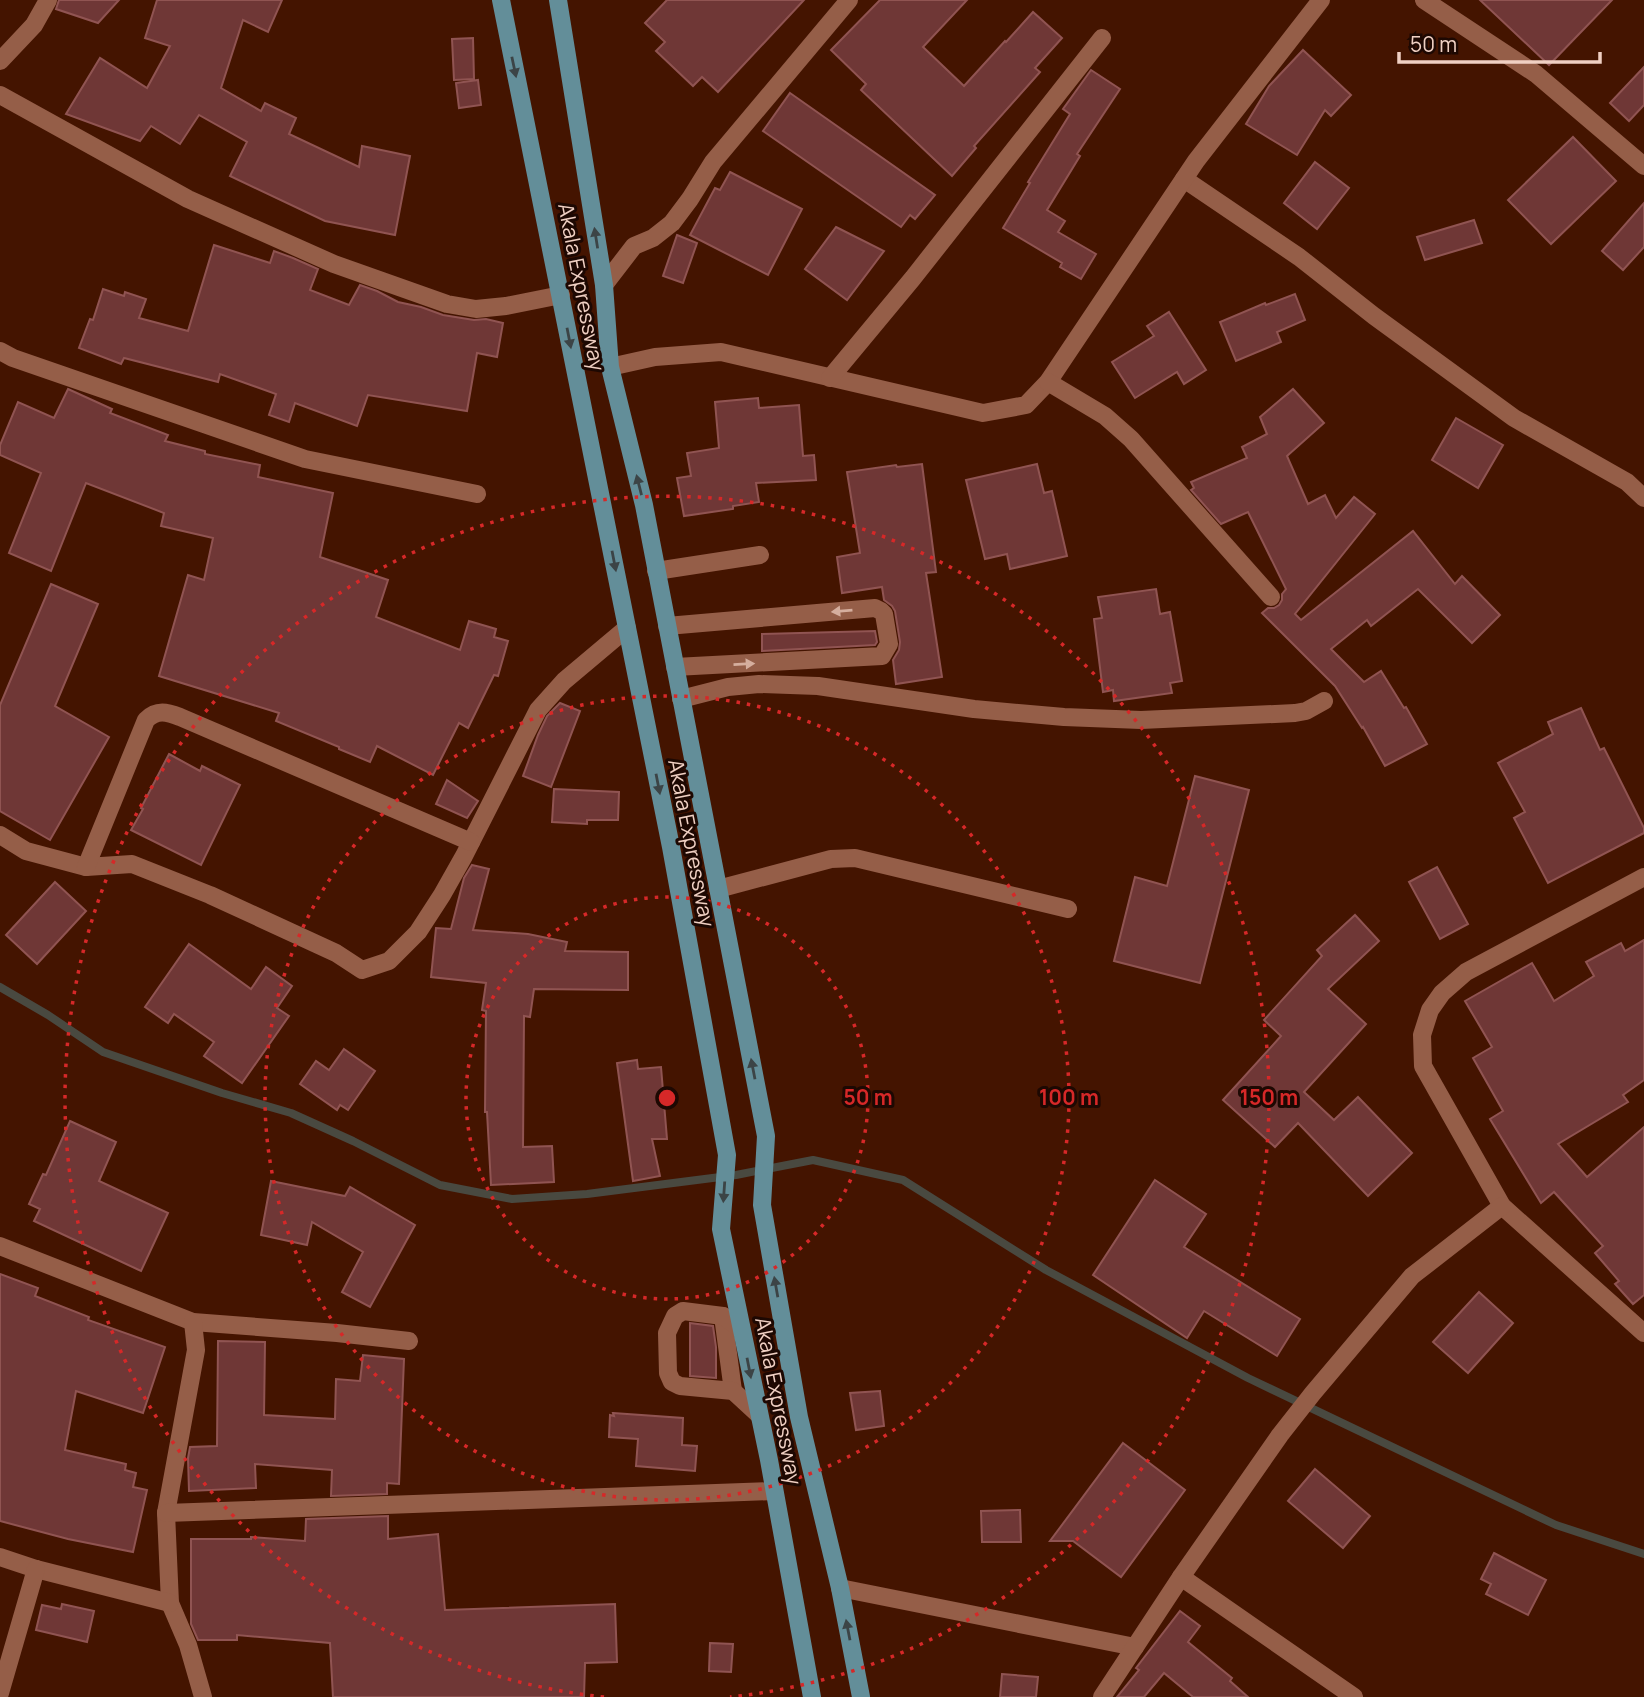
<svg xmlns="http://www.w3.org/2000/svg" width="1644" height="1697" font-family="Manrope,sans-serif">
  <rect width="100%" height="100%" fill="#441400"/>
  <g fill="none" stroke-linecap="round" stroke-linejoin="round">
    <!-- stream -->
    <path stroke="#494940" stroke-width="8" d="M0,987L48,1015L103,1052L222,1093L291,1113L353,1141L440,1185L512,1199L587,1194L736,1175L813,1160L903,1180L1046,1270L1248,1378L1556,1525L1644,1554"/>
  </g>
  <!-- building -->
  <g fill="#6f3736" stroke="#905452" stroke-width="2">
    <path d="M59,0H119L98,23L56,9Z"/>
    <path d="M157,0H282L268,32L243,20L221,88L261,111L265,103L296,118L289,134L359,167L362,146L410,156L395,235L325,221L230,176L247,142L199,115L180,144L151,126L140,141L66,114L100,58L147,88L170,46L145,38Z"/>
    <path d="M667,0H804L718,92L702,77L693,86L656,51L665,42L645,23Z"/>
    <path d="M880,0H967L923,47L964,86L1005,41L1006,42L1033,12L1062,38L1035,68L1040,72L974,146L976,148L952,176L861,90L866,84L831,50Z"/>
    <path d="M1480,0H1612L1549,65Z"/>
    <path d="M473,38L474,79L454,80L452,39Z"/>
    <path d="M1303,50L1351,95L1331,116L1325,110L1297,155L1246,124L1269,86Z"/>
    <path d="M1644,67V105L1629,121L1610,103Z"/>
    <path d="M1091,70L1120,89L1077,154L1080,156L1047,210L1065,221L1058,232L1096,254L1081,279L1060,267L1062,263L1003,228L1030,183L1028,182L1070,114L1063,109Z"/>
    <path d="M478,80L481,105L459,108L456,83Z"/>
    <path d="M790,93L935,195L915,219L910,215L901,227L763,131Z"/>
    <path d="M1573,137L1616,181L1551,244L1508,200Z"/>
    <path d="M1315,162L1349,188L1317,229L1284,203Z"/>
    <path d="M730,172L802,209L768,275L690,235L715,188L720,190Z"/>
    <path d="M1644,203V247L1623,270L1602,251Z"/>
    <path d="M1474,220L1482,243L1425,260L1417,237Z"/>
    <path d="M836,227L884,251L847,300L805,269Z"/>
    <path d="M677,235L697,243L683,283L663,276Z"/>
    <path d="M214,245L270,263L274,251L293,258L318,269L310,290L349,305L360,285L377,291L398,302L421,307L443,315L474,320L486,319L503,323L497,357L477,353L467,411L368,395L357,426L295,403L289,422L269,415L276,394L220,374L218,382L124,358L121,364L79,348L90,319L93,320L103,289L124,296L125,292L146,299L139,318L188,331Z"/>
    <path d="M1295,294L1305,320L1277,332L1281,342L1236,361L1220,322L1265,303L1266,305Z"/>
    <path d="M1169,312L1206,370L1184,384L1177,372L1135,398L1112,362L1154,336L1147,326Z"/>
    <path d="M68,389L112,409L110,413L168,435L165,441L205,451V454L260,465L258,477L333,493L320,557L388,580L376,617L460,650L469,621L496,629L494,637L508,641L498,676L494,675L468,728L459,723L433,775L377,746L370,762L339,749V747L276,721L279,713L159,676L188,575L204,580L213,538L161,526L164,513L86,483L51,571L9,553L41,473L0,455V445L18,402L54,418Z"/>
    <path d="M1293,389L1324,423L1287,456L1308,504L1325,495L1336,518L1354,497L1375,514L1295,614L1301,620L1413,531L1455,584L1462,576L1500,615L1472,643L1418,589L1371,626L1367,620L1331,649L1364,682L1381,671L1404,708L1406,707L1427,744L1385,766L1363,727L1362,728L1335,686L1262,613L1268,608H1274L1279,605L1282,600V594L1286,589L1248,512L1221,524L1191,490L1194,488L1191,482L1247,458L1242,447L1267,434L1260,417Z"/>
    <path d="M758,398L759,408L799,405L803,456L814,455L816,480L756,483L759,502L733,506V509L684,516L677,478L691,476L687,453L719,448L715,402Z"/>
    <path d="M1456,418L1503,445L1478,488L1432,460Z"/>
    <path d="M922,464L936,572L926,573L942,677L896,684L893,660L899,650L900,642L895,611L892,606L884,600L882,587L842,593L837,557L860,553L847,472L896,465L897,467Z"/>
    <path d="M1037,464L1044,493L1052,491L1067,556L1010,569L1007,554L985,559L966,480Z"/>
    <path d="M51,584L98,604L55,706L109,737L50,840L0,811V705Z"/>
    <path d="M1156,589L1160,614L1170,612L1182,681L1170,683L1172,693L1114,701L1113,690L1103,692L1094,619L1102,618L1098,597Z"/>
    <path d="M875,631L877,642L875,645L762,651V634Z"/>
    <path d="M560,703L580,711L551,787L523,776L538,735L547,716Z"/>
    <path d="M1581,708L1600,750L1604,748L1644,828V833L1548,883L1514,818L1525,812L1498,763L1553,734L1548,722Z"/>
    <path d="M169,754L200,771L202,766L240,785L201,865L131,830L143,809L141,808Z"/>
    <path d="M1195,776L1249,790L1200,983L1114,961L1135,877L1167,886Z"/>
    <path d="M447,780L478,801L467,818L436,804Z"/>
    <path d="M554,789L619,792L618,820H587V824L552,822Z"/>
    <path d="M472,865L489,869L473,930L528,934L567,942L565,951L628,952V990L534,989L530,1017L524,1016L523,1147L552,1146L554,1182L491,1185L487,1112H485L486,1011L482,1010L486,983L431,977L436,928L451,929L464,878Z"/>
    <path d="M1437,867L1468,924L1440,939L1409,882Z"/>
    <path d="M55,882L86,911L37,964L6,935Z"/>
    <path d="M1355,915L1379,941L1328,989L1366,1024L1304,1092L1334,1120L1358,1097L1412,1153L1368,1196L1298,1123L1275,1147L1223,1100L1281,1036L1264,1020L1322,956L1317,950Z"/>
    <path d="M1644,940V1080L1623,1095L1628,1102L1558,1144L1587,1177L1644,1127V1295L1633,1304L1615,1284L1619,1281L1595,1253L1603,1246L1554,1192L1541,1203L1490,1119L1503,1111L1473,1058L1492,1047L1465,1001L1532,963L1554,1001L1594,976L1586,962L1621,943L1625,951Z"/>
    <path d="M189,944L251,989L266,967L292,986L277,1008L289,1016L242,1083L204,1056L214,1042L174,1014L168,1023L145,1007Z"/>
    <path d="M344,1049L375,1071L348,1110L340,1105L337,1110L300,1084L316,1061L329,1070Z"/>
    <path d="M637,1060L638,1069L661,1067L667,1139H652L660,1176L633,1181L617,1063Z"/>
    <path d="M70,1121L116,1142L99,1181L168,1213L141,1271L34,1221L40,1209L29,1204L43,1174L46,1175Z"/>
    <path d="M1155,1180L1206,1214L1184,1247L1300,1319L1277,1356L1204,1311L1187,1338L1093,1275Z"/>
    <path d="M271,1181L345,1196L350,1187L415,1225L370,1307L342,1292L363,1252L312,1222L307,1245L261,1235Z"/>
    <path d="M0,1274L38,1288L35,1296L89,1317L88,1320L165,1347L143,1413L76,1391L65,1450L126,1464L125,1470L136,1473L133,1487L147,1490L133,1552L68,1539L0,1521Z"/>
    <path d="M1479,1292L1513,1323L1468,1373L1433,1342Z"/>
    <path d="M690,1323L713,1326L716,1347V1378L690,1376Z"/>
    <path d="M218,1341L265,1342L264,1415L335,1419L336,1379L360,1381L363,1355L404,1359L399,1484L387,1483V1494L331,1496L332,1470L255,1464L256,1488L189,1491L188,1458L190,1447L217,1446Z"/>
    <path d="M880,1391L884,1426L856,1430L850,1393Z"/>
    <path d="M613,1413L683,1418L682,1445L697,1446L695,1471L636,1466L638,1439L609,1437L610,1415L614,1416Z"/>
    <path d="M1123,1443L1185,1490L1121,1577L1073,1541H1050Z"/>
    <path d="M1315,1469L1370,1516L1343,1548L1288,1501Z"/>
    <path d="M1020,1510L1021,1542H982L981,1511Z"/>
    <path d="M388,1516V1539L438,1534L445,1610L615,1604L617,1662L585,1663L584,1697H333L330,1643L237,1635V1640H198L191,1624V1539H251V1537L305,1541L306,1519Z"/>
    <path d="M1494,1553L1546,1580L1528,1615L1486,1594L1491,1584L1481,1579Z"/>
    <path d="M62,1604L94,1611L87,1642L36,1630L42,1605L61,1609Z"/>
    <path d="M1180,1611L1200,1626L1188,1642L1232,1678L1230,1681L1248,1697H1193L1164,1673L1144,1697H1117L1139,1670L1136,1668Z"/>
    <path d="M710,1643L733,1644L731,1672L709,1671Z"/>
    <path d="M1002,1674L1038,1677L1036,1697H1000Z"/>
  </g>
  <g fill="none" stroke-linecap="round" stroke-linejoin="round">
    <!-- minor -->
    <g stroke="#955e48" stroke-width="18">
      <path d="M1424,0L1536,74L1644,166"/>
      <path d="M0,61L34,25L48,0"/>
      <path d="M0,95L188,199L334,264L447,304L476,309L506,306L561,295"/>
      <path d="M1184,179L1299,257L1374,316L1514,418L1627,482L1644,498"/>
      <path d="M604,285L634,246L653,238L672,223L690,199L713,162L849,0"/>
      <path d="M0,351L13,358L305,459L477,494"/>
      <path d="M610,367L655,357L721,352L983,413L1026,405L1048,382L1196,161L1321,0"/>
      <path d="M830,378L913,278L1102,38"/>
      <path d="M1048,382L1105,416L1131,439L1271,597"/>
      <path d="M656,571L760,555"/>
      <path d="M667,626L875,608L881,611L884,614L889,644L882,656L675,667"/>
      <path d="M681,699L728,687L759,684L818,686L974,709L1064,717L1141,720L1295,713L1306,711L1324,701"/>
      <path d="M0,835L26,851L86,867L132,864L210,895L336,953L362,970L389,961L418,932L442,895L464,856L538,710L564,681L627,628"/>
      <path d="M86,867L146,720C157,709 167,712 180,717L471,842"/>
      <path d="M1644,877L1466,972L1442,993L1430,1010L1422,1035L1423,1066L1502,1206L1644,1333"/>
      <path d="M718,889L831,859L855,858L1068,909"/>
      <path d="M0,1246L193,1322L337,1333L409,1341"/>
      <path d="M723,1316L733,1391"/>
      <path d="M193,1322L196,1350L166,1513L170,1603L188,1645L203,1697"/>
      <path d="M741,1329L723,1316L683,1311L675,1316L667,1333L668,1373L672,1382L680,1386L733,1391L759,1415"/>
      <path d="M166,1513L774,1491"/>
      <path d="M0,1557L36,1569L170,1603"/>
      <path d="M1181,1577L1354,1697"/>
      <path d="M840,1588L1135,1647"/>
      <path d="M0,1693L36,1569"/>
      <path d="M1102,1697L1181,1577L1280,1435L1313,1393L1412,1276L1502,1206"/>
    </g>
    <!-- major -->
    <g stroke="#638e99" stroke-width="18">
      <path d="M501,0L671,847L727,1155L721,1229L769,1460L812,1697"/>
      <path d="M558,0L604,285L610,367L644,505L766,1136L762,1205L799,1417L840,1588L861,1697"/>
    </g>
  </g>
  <!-- one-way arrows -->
  <defs><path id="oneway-solid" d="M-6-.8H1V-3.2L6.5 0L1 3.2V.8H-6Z" transform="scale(1.75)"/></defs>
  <g fill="#3c4446">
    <use href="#oneway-solid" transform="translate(514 67) rotate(78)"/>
    <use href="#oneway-solid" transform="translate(596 238) rotate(-99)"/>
    <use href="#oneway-solid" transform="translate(569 338) rotate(79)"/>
    <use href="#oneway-solid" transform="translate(639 485) rotate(-104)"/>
    <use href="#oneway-solid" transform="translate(614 561) rotate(79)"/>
    <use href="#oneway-solid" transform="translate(658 784) rotate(79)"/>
    <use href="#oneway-solid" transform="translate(753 1069) rotate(-101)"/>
    <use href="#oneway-solid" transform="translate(724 1192) rotate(94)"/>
    <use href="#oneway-solid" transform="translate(776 1287) rotate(-100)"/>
    <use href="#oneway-solid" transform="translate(749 1368) rotate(79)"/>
    <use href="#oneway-solid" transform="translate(848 1630) rotate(-101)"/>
  </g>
  <g fill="#d5ae9e">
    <use href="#oneway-solid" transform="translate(842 611) rotate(175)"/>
    <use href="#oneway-solid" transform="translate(744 664) rotate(-3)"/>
  </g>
  <!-- distance rings -->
  <g fill="none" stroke="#d62828" stroke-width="3.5" stroke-dasharray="3.5 7">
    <circle cx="667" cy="1098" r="201"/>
    <circle cx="667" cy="1098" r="402"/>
    <path d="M604 1697A602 602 0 1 1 730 1697"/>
  </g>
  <g text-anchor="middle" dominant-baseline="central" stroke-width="6" stroke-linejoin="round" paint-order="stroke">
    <!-- street labels -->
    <g font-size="21" fill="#f0d0c3" stroke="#1d0802">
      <text transform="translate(582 287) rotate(79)">Akala Expressway</text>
      <text transform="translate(692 843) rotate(79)">Akala Expressway</text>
      <text transform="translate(779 1401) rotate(79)">Akala Expressway</text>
    </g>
  </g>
  <circle cx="667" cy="1098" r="10" fill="#d62828" stroke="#1d0802" stroke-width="3.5"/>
  <g font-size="21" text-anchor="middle" font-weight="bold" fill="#d62828" stroke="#1d0802" stroke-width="6" stroke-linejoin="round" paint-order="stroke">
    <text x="868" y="1105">50 m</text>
    <text x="1069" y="1105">100 m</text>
    <text x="1269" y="1105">150 m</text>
  </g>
  <!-- scale -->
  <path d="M1399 52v10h201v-10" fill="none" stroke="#f0d0c3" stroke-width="3.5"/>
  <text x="1410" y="52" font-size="21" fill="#f0d0c3" stroke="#1d0802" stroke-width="5" paint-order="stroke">50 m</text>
</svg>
